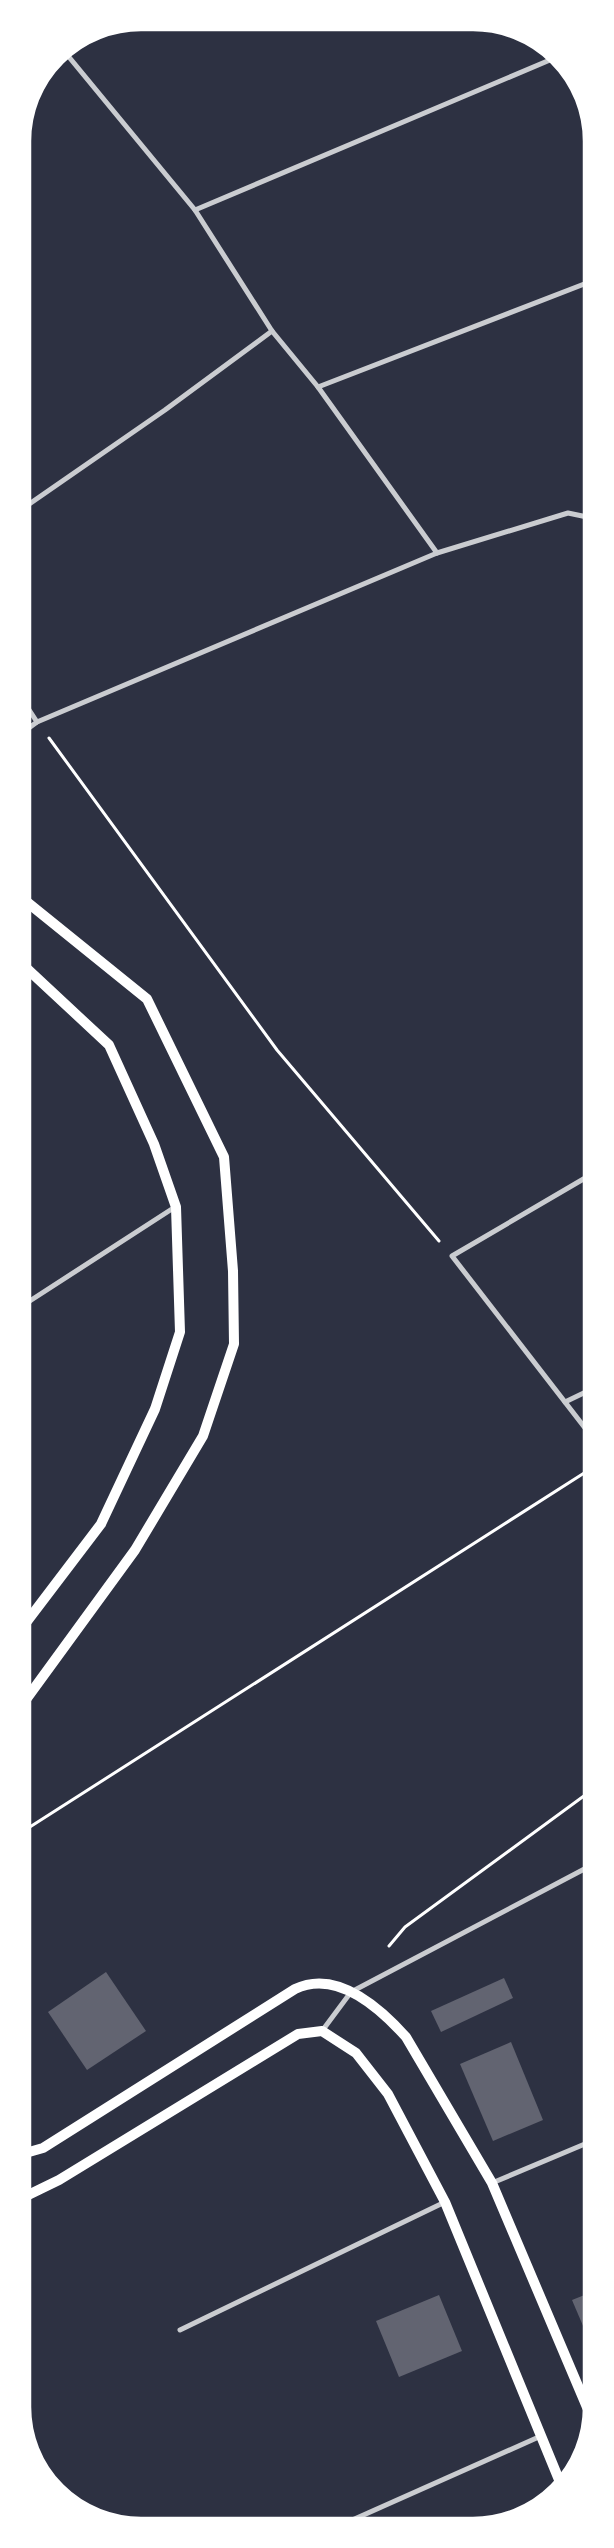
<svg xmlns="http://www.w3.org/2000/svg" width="614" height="2548" font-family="Mulish,sans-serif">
  <rect width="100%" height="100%" fill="#2d3142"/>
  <!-- building -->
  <g fill="#626471">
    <path d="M106,1972L146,2031L87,2070L48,2012Z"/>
    <path d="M504,1978L513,1998L441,2032L431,2011Z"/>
    <path d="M511,2042L543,2120L493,2141L460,2064Z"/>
    <path d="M592,2292V2347L572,2300Z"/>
    <path d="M439,2295L462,2351L399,2377L376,2321Z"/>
  </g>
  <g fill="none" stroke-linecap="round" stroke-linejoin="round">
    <!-- path -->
    <g stroke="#fff" stroke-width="3">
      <path d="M49,738L277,1050L439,1241"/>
      <path d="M22,1832L592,1468"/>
      <path d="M389,1946L405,1927L592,1790"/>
    </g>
    <!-- minor -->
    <g stroke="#caccd0" stroke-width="5">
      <path d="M64,51L195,210L272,331L318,387L437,553"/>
      <path d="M195,210L557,57"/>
      <path d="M318,387L592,281"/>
      <path d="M22,509L165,410L272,331"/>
      <path d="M22,699L37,722"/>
      <path d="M22,733L37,722L437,553L568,513L592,518"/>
      <path d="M592,1174L452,1256L592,1437"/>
      <path d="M22,1306L175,1207"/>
      <path d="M565,1402L592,1389"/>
      <path d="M322,2031L351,1992L592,1865"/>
      <path d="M492,2183L592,2141"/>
      <path d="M180,2330L445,2202"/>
      <path d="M341,2525L541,2436"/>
    </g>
    <!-- secondary -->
    <g stroke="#fff" stroke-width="10">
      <path d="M22,898L147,999L224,1157L233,1271L234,1344L203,1436L135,1550L22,1705"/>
      <path d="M22,964L109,1045L154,1144L176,1207L180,1332L155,1409L101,1524L22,1628"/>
      <path d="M22,2154L43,2148L295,1989C337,1969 380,2008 406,2037L492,2183L592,2419"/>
      <path d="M22,2198L59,2180L298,2034L322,2031L356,2053L388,2094L445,2202L562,2487"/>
    </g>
  </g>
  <!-- crop -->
  <path d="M0 0H614V2548H0ZM141 30H473A111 111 0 0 1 584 141V2407A111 111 0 0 1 473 2518H141A111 111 0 0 1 30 2407V141A111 111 0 0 1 141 30Z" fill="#fff" fill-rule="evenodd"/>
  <path fill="none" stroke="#fff" stroke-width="2.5" d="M141 30H473A111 111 0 0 1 584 141V2407A111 111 0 0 1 473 2518H141A111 111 0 0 1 30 2407V141A111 111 0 0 1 141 30Z"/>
</svg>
